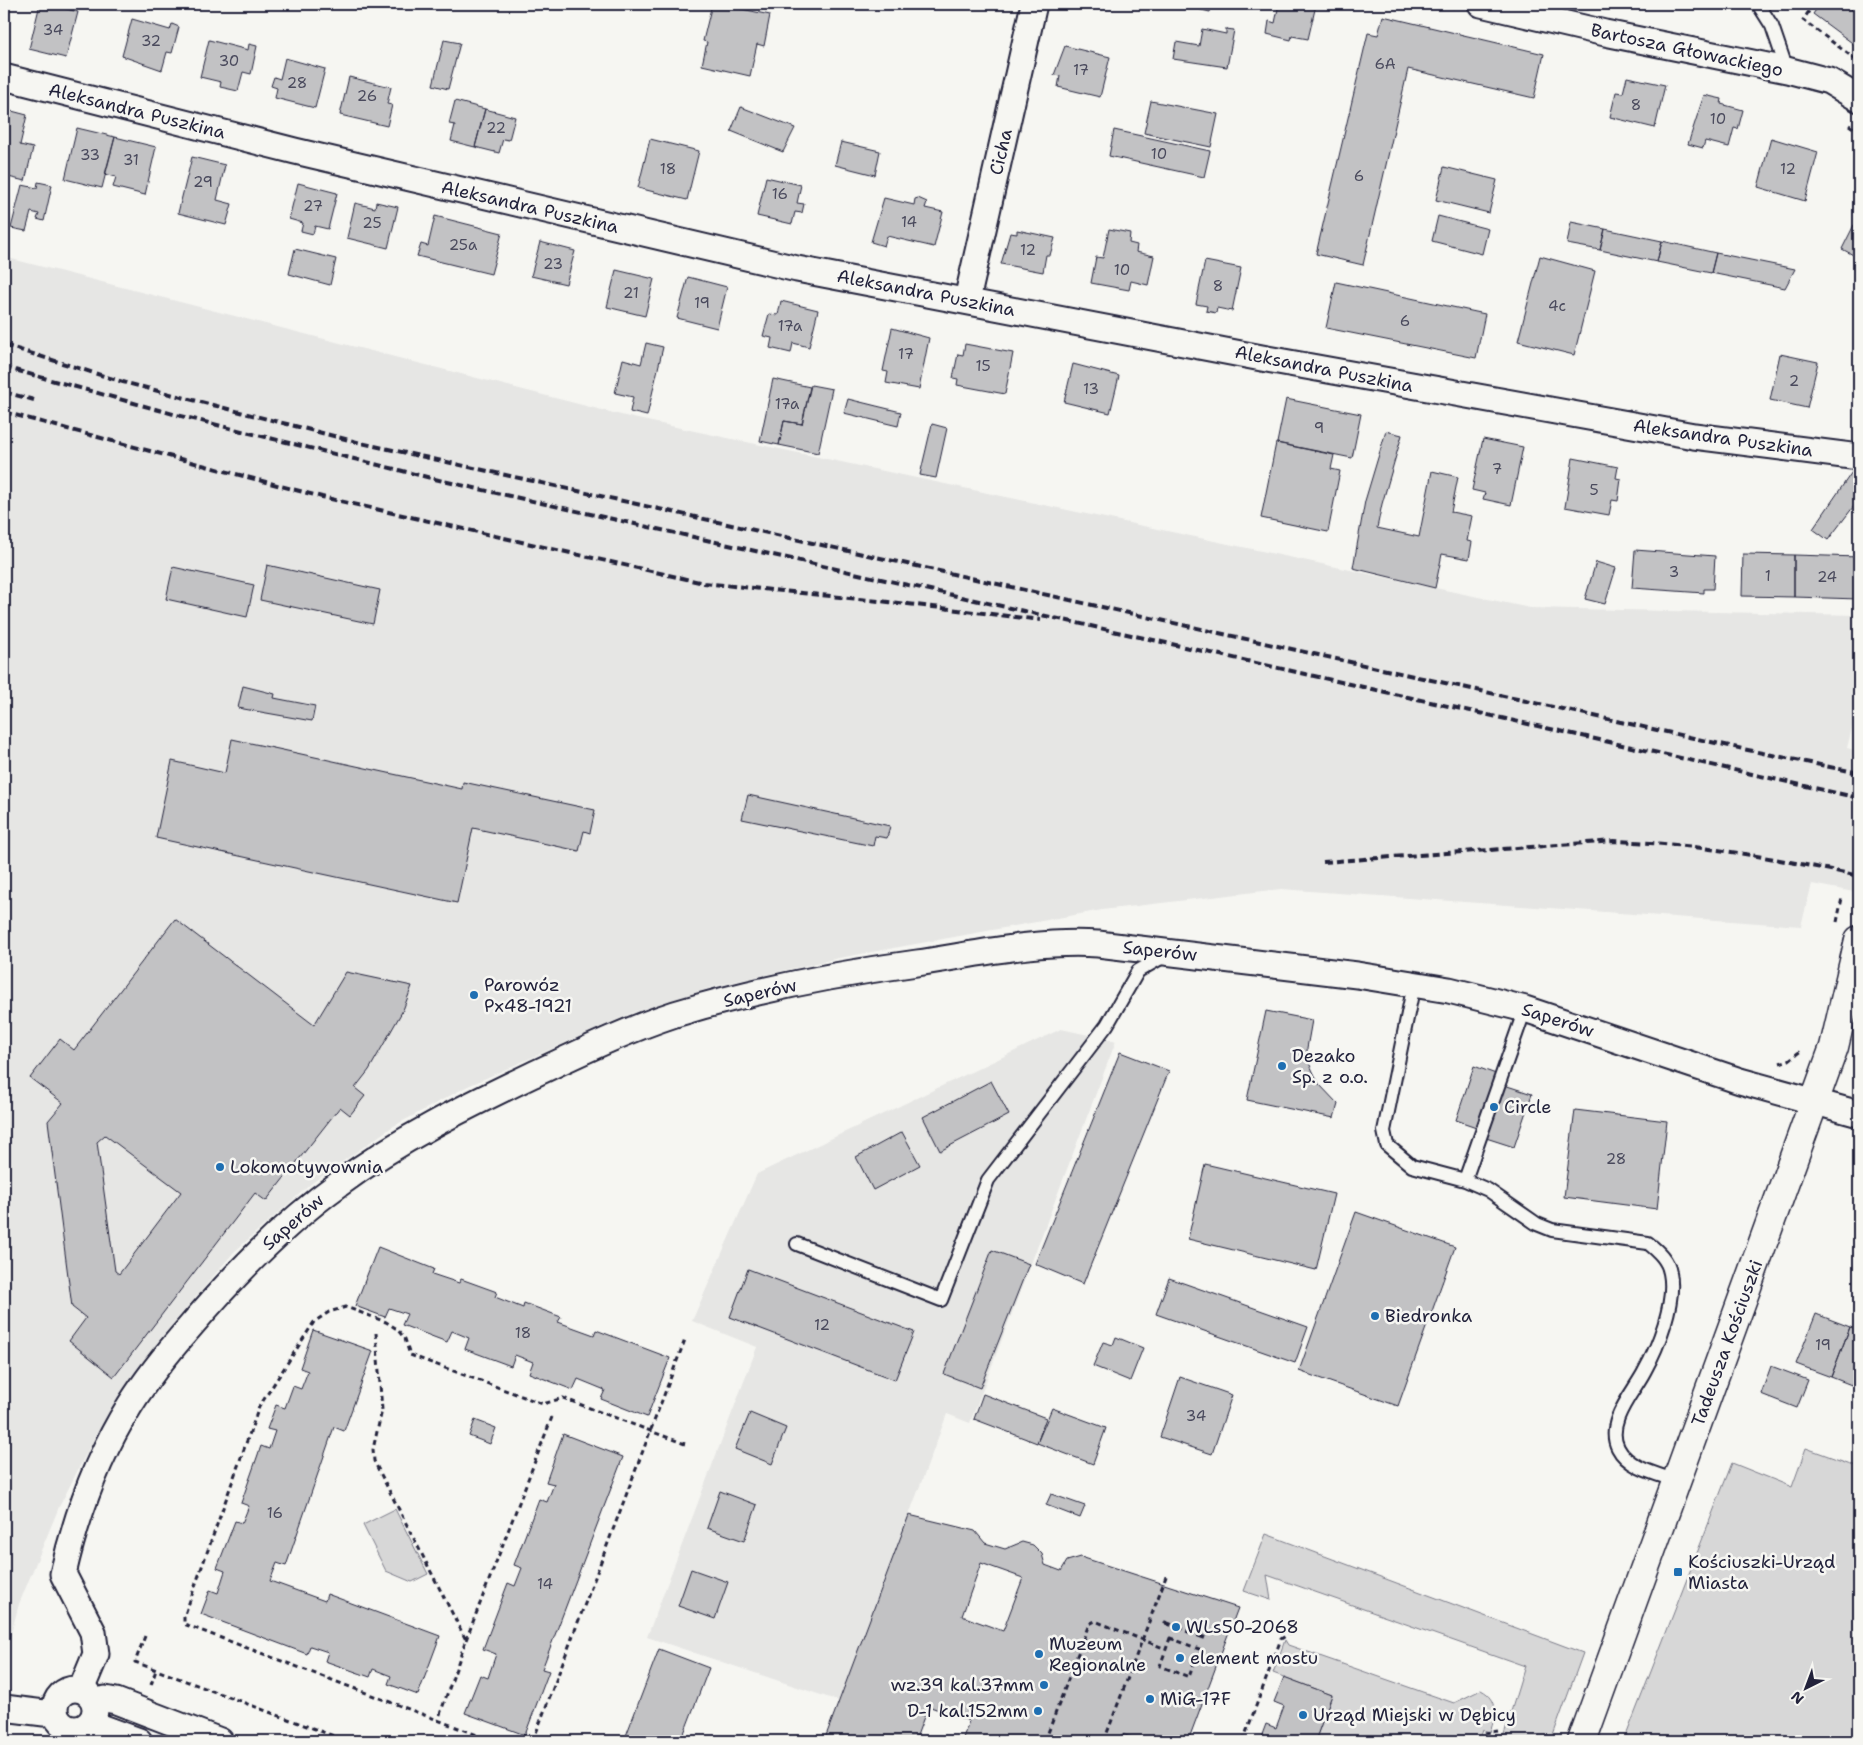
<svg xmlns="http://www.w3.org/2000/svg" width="1863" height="1745" font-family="'Shantell Sans',sans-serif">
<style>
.built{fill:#e6e6e4}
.green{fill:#d7d7d7;stroke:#7c7c89}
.building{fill:#c2c2c4;stroke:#22223b;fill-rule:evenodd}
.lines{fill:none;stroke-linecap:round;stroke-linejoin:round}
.service-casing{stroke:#22223b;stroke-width:16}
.minor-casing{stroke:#22223b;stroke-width:29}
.tertiary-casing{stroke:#22223b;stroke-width:31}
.path{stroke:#22223b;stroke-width:3;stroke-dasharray:5 4;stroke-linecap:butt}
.service{stroke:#f6f6f2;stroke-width:12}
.minor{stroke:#f6f6f2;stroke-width:25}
.tertiary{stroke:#f6f6f2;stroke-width:28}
.rail{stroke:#22223b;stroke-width:4;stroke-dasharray:8 4;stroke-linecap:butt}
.poi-dot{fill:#1f6fb2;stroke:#f6f6f2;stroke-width:2}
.labels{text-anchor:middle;stroke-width:5;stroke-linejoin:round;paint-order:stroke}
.number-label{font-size:15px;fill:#4a4a5d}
.street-label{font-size:18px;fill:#22223b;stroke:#f6f6f2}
.poi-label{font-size:18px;fill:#22223b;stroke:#f6f6f2;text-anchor:start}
</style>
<rect width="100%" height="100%" fill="#f6f6f2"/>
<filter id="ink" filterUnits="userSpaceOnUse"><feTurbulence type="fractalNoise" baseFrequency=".02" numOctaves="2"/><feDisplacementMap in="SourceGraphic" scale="10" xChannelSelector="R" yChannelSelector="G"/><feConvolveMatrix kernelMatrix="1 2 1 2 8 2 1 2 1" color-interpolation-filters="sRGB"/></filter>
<g filter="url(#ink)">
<path class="built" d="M4 257 633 418 1530 608 1859 615V700L1847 748 1859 751V893L1812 884 1801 926 1281 889 1102 910 839 958 716 986 632 1013 468 1086 392 1127 312 1183 234 1252 158 1341 99 1429 59 1507 19 1604 4 1659Z
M1061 1029 1116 1041 970 1423 947 1414 839 1701 647 1637 757 1347 692 1321 757 1174Z"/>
<path class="green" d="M1806 1448 1859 1467V1741H1624L1732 1463 1792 1487Z
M395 1509 428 1574 412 1582 386 1571 363 1525Z
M1266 1534 1583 1653 1551 1741H1502L1525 1666 1267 1575 1271 1600 1244 1591Z
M1285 1640 1288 1645 1454 1703 1481 1690C1500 1700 1496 1715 1490 1732L1483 1730 1479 1741H1315L1332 1695 1273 1673Z"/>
<path class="building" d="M40 4H60L59 7 78 12 66 58 29 49Z
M712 4H738L737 8 770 15 764 46 757 44 750 76 702 65 707 42 703 41Z
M1176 4H1212L1210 12Z
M1279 4 1316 5 1308 39 1292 36 1291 40 1267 34 1269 21 1275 23Z
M1820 4H1844L1859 15V48L1813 14Z
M1383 16 1544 54 1534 98 1408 69 1363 265 1316 254 1368 33 1378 35Z
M132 19 170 30 172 24 179 27 172 53 167 52 162 70 122 56Z
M1202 29 1226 34V29L1234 30 1227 67 1173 59 1176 42 1199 46Z
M209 40 248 50 249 44 257 46 251 74 243 72 238 91 220 87 221 82 200 77Z
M444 40 460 43 448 89 433 85Z
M1065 46 1110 57 1100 97 1058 87 1060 76 1054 75Z
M285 58 325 69 315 108 275 98 277 88 271 86 274 77 280 79Z
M349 77 391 87 387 104 392 105 387 126 340 115Z
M1627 77 1665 85 1655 128 1610 117 1616 92 1623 93Z
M1704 95 1722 99 1721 104 1743 110 1738 129 1734 128 1729 147 1705 141 1703 148 1688 144Z
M455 101 485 109 475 147 451 141 455 125 449 124Z
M1151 101 1218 114 1211 147 1144 133Z
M741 107 795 128 783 152 731 131Z
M4 109 27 115 20 145 33 148 25 181 4 176Z
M485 109 515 117 509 140 503 139 499 153 475 147Z
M77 128 115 137 102 188 65 179Z
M1114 130 1210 151 1204 177 1109 156Z
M115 137 156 147 145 195 113 187 116 177 105 174Z
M1771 138 1818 152 1805 201 1758 187Z
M650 139 699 151 687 200 638 188Z
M841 142 880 151 875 175 835 165Z
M192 157 225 165 217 200 232 204 226 225 178 213Z
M1444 167 1497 180 1489 213 1436 200Z
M766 177 801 185 797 203 804 204 802 213 795 212 792 224 757 216Z
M38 182 52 185 44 221 37 219 39 214 31 212 26 231 11 228 22 185 37 188Z
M298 183 337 193 328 229 315 226 313 234 301 231 303 223 289 219Z
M884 198 914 205 915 199 918 198 927 202 925 208 943 212 934 247 887 236 884 246 871 242Z
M376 202 398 207 388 248 347 238 355 203 375 208Z
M435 216 502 233 491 274 417 256 421 244 428 246Z
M1438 216 1488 229 1482 254 1432 241Z
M1571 222 1605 229 1600 250 1567 244Z
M1854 225 1859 227V258L1842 249Z
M1109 229 1130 233 1129 243 1137 245 1136 252 1154 256 1148 285 1131 281 1129 290 1091 283 1096 257 1103 258Z
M1605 229 1662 241 1657 262 1600 250Z
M1017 230 1055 238 1050 255H1046L1043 272 1001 264 1010 233 1017 234Z
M1662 241 1716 253 1711 273 1657 262Z
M540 242 575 251 566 284 531 276Z
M295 249 336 259 330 285 289 274Z
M1716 253 1795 269 1785 288 1711 273Z
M1540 256 1595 271 1574 355 1518 341Z
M1205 261 1241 268 1232 311 1217 308 1216 313 1206 311 1207 306 1196 304Z
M616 270 654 279 645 316 607 307Z
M688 277 727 287 717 328 677 318Z
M1336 282 1485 314 1476 358 1326 328Z
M781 301 818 310 809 347 793 343 791 353 770 348 772 338 763 336 769 314 778 315Z
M892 328 929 338 919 389 886 383 888 372 883 371Z
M646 343 663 347 647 416 630 412 633 397 615 393 623 359 641 364Z
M965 344 1013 353 1005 394 957 385 958 379 953 378 958 354 963 355Z
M1780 354 1818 362 1807 408 1770 400Z
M1073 364 1119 376 1110 413 1064 402Z
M773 379 810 387 802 424 784 421 779 445 760 441Z
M811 385 832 389 818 453 779 445 784 421 802 424Z
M848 399 901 412 898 426 844 413Z
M1286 399 1361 414 1352 458 1277 443Z
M932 424 947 428 936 478 920 475Z
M1386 431 1402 435 1382 504 1377 528 1419 537 1432 471 1458 477 1451 512 1472 516 1467 541 1472 542 1469 559 1442 554 1435 588 1353 568 1365 501Z
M1483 439 1523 447 1511 505 1483 499 1485 493 1472 490Z
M1276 443 1334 455 1331 469 1340 471 1328 532 1261 518Z
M1573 458 1618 467 1616 478 1621 479 1618 501 1612 500 1609 515 1565 507Z
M1854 469 1859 470V495L1855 501 1857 502 1828 540 1813 529Z
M1635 550 1715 556 1713 589H1704V593L1632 588Z
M1743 554 1794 555V597L1742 596Z
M1794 555 1859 557V599L1794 597Z
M1596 562 1616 568 1605 604 1585 599Z
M267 565 380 590 373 624 260 600Z
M173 567 254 585 247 617 166 599Z
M243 686 275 694 274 698 315 706 312 721 238 708Z
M232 739 462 789 463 782 595 810 590 833 584 831 579 851 473 828 457 903 156 838 172 761 225 773Z
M748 795 890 826 887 838 875 836 873 846 742 819Z
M175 919 314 1025 346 972 412 986 403 1010 369 1070 355 1088 365 1096 350 1115 340 1107 266 1201 255 1193 114 1377 69 1341 86 1318 72 1307 48 1121 63 1103 30 1078 60 1039 74 1050ZM105 1135 181 1192 119 1274 115 1271 97 1142Z
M1266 1011 1312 1020 1307 1048 1308 1061 1319 1084 1338 1104 1334 1118 1247 1100Z
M1120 1052 1169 1071 1083 1284 1035 1264Z
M1474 1066 1504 1077 1501 1084 1532 1094 1514 1147 1483 1137 1485 1130 1456 1120Z
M991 1081 1009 1115 940 1151 923 1117Z
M1575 1110 1667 1121 1657 1209 1564 1197Z
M902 1132 920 1165 873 1190 856 1157Z
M1205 1164 1334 1194 1316 1270 1188 1239Z
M1356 1212 1455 1247 1398 1406 1299 1371Z
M378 1247 434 1269 432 1274 459 1283 461 1279 497 1292 495 1297 523 1308 524 1303 561 1317 558 1322 594 1335 596 1330 670 1358 647 1417 601 1399 605 1390 578 1379 573 1390 529 1373 533 1362 515 1355 511 1366 465 1349 469 1338 452 1331 447 1342 402 1325 407 1314 389 1308 385 1317 355 1306Z
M992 1250 1029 1264 980 1388 944 1374Z
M748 1269 914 1332 895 1380 730 1317Z
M1169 1278 1308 1327 1295 1363 1156 1314Z
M1816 1314 1850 1327 1831 1377 1796 1364Z
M1850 1327 1859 1330V1388L1831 1377Z
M313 1330 373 1351 344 1431 334 1427 286 1566 277 1563 270 1581 325 1601 327 1594 440 1636 418 1695 388 1684 391 1676 373 1669 370 1677 325 1661 328 1652 310 1646 307 1654 201 1614 210 1590 218 1593 225 1571 217 1568 235 1521 242 1523 249 1506 241 1503 261 1446 269 1449 275 1431 267 1429 276 1405 285 1408 293 1386 301 1389 308 1371 300 1368Z
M1116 1337 1143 1348 1130 1381 1093 1366 1103 1342 1113 1345Z
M1771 1366 1808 1380 1797 1408 1761 1394Z
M1180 1377 1232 1395 1212 1454 1160 1437Z
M983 1394 1046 1418 1037 1443 974 1419Z
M1052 1408 1106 1428 1093 1464 1037 1443Z
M750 1413 786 1428 772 1464 735 1449Z
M475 1420 496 1428 490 1444 469 1436Z
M563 1434 623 1457 542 1669 549 1671 525 1735 465 1713 480 1675 488 1678 496 1654 483 1649 508 1583 515 1586 522 1568 514 1565 539 1499 547 1502 554 1484 546 1482Z
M720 1491 757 1505 744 1541 707 1528Z
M1051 1494 1085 1506 1080 1518 1046 1505Z
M909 1515 975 1531 985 1543 1005 1549 1022 1542 1033 1545 1042 1554 1045 1565 1061 1571 1067 1561 1081 1557 1238 1608 1188 1741H824Z
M981 1563 1023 1578 1003 1631 962 1616Z
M691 1569 728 1582 715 1619 678 1606Z
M659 1649 709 1668 681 1741H624Z
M1284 1677 1332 1695 1315 1741 1260 1740 1266 1724 1276 1728 1284 1706 1274 1702Z
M928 1706 969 1721 962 1741H915Z
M1122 1734 1142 1741H1120Z"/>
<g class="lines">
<defs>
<path id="service" d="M1758 4 1772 26 1787 70
M1414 984 1384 1131 1387 1145 1412 1166 1465 1180 1488 1190 1537 1224 1552 1230 1648 1243C1658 1251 1668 1260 1670 1273 1676 1302 1658 1347 1644 1372 1633 1393 1605 1423 1618 1448 1628 1468 1657 1474 1677 1481
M1465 1180 1525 1009
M797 1244 941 1300 988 1180 1107 1025 1138 971 1166 955"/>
<path id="minor" d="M1481 4 1605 33 1787 70 1829 81 1859 99
M4 77 295 151 797 269 1267 359 1694 436 1859 457
M967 300 1034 4
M55 1709a20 20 0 1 1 40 0a20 20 0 1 1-40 0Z
M81 1690 96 1654 93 1632 63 1574C76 1517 98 1456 130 1405 147 1378 168 1352 189 1328 234 1275 282 1225 339 1184 398 1140 465 1107 532 1075 579 1053 626 1030 675 1014 754 990 836 974 917 963 977 954 1037 940 1098 944L1357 975 1449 990 1525 1009 1740 1081 1859 1114
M94 1702 105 1699 116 1701 220 1741
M4 1708 44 1713 54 1711
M90 1723 139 1741"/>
<path id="tertiary" d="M1582 1741 1834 1047 1859 940"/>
</defs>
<use href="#service" class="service-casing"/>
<use href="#minor" class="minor-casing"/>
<use href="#tertiary" class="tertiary-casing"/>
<path class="path" d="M1442 4 1454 7
M1733 4 1737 11
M1814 4 1803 20 1859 62
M1849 125 1859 132
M1837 922 1842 898
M1780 1063 1789 1060 1802 1050
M1854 1075 1859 1084
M376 1333 382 1410 373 1449 374 1461 466 1640 438 1720
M145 1636 135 1662 347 1741
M1170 1638 1199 1649 1189 1677 1160 1666Z
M466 1640 552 1417
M151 1685 156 1670
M246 1737 257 1741
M493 1741 184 1624V1617L259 1407 314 1322 329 1312 346 1307 386 1322 397 1329 405 1339 410 1355 543 1404 563 1398 685 1444
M533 1741 686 1337
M1045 1741 1089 1624 1095 1621 1166 1649
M1104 1741 1167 1574
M1243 1741 1281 1639 1290 1633H1296
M1482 1741 1484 1733 1498 1731"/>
<use href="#service" class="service"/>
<use href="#minor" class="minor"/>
<use href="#tertiary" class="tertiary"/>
<path class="rail" d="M4 345 123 382 361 443 1743 749 1859 773
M4 367 177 415 443 481 1859 798
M4 392 34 400
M4 412 322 497 704 583 908 604 1041 620
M1323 862 1614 841C1701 844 1775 858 1859 876
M1164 1622 1205 1638"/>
</g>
</g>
<g class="poi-dot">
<circle cx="474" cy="995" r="5"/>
<circle cx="1282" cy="1066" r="5"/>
<circle cx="1494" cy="1107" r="5"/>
<circle cx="220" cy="1167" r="5"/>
<circle cx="1375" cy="1316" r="5"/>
<rect x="1673" y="1567" width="10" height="10" rx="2.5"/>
<circle cx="1176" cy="1627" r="5"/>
<circle cx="1039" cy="1654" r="5"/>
<circle cx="1180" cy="1658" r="5"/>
<circle cx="1044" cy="1685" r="5"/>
<circle cx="1150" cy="1699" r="5"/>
<circle cx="1038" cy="1711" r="5"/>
<circle cx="1303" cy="1715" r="5"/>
</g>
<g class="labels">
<g class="number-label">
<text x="53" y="35">34</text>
<text x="151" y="46">32</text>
<text x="229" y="66">30</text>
<text x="1385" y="69">6A</text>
<text x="1081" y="75">17</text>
<text x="297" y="88">28</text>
<text x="367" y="101">26</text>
<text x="1636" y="110">8</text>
<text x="1718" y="124">10</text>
<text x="496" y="133">22</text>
<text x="1159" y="159">10</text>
<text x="90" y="160">33</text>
<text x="131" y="165">31</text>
<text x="668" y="174">18</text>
<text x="1788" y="174">12</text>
<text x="1359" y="181">6</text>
<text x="203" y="187">29</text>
<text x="780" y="199">16</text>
<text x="313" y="211">27</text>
<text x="909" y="227">14</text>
<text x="372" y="228">25</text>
<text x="463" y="250">25a</text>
<text x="1028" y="255">12</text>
<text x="553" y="269">23</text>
<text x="1122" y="275">10</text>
<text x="1218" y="291">8</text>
<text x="631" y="298">21</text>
<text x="702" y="308">19</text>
<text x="1557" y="311">4c</text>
<text x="1405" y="326">6</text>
<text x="790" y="331">17a</text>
<text x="906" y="359">17</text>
<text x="983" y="371">15</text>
<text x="1794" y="386">2</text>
<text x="1091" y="394">13</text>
<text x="787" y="409">17a</text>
<text x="1319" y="433">9</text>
<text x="1497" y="474">7</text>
<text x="1594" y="495">5</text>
<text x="1674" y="577">3</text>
<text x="1768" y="581">1</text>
<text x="1827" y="582">24</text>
<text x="1616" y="1164">28</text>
<text x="822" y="1330">12</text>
<text x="523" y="1338">18</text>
<text x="1823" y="1350">19</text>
<text x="1196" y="1421">34</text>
<text x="275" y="1518">16</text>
<text x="545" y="1589">14</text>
</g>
<g class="street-label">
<text transform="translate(1687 50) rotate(12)" y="6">Bartosza Głowackiego</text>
<text transform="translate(137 111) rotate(14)" y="6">Aleksandra Puszkina</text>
<text transform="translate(1001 152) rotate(-77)" y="6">Cicha</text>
<text transform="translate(530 207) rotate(13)" y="6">Aleksandra Puszkina</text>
<text transform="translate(926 293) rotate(11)" y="6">Aleksandra Puszkina</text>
<text transform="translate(1324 369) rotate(11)" y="6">Aleksandra Puszkina</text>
<text transform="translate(1723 438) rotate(8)" y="6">Aleksandra Puszkina</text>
<text transform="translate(1160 951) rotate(6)" y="6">Saperów</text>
<text transform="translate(760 993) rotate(-13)" y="6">Saperów</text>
<text transform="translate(1558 1020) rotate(18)" y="6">Saperów</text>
<text transform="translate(293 1222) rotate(-41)" y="6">Saperów</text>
<text transform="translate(1727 1343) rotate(-70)" y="6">Tadeusza Kościuszki</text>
</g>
<g class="poi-label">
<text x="484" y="991">Parowóz<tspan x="484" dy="21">Px48-1921</tspan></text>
<text x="1292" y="1062">Dezako<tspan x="1292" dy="21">Sp. z o.o.</tspan></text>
<text x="1504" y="1113">Circle</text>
<text x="230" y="1173">Lokomotywownia</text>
<text x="1385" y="1322">Biedronka</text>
<text x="1688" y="1568">Kościuszki-Urząd<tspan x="1688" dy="21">Miasta</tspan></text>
<text x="1186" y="1633">WLs50-2068</text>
<text x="1049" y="1650">Muzeum<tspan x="1049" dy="21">Regionalne</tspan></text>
<text x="1190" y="1664">element mostu</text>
<text x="1034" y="1691" text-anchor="end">wz.39 kal.37mm</text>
<text x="1160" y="1705">MiG-17F</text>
<text x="1028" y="1717" text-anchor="end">D-1 kal.152mm</text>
<text x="1313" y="1721">Urząd Miejski w Dębicy</text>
</g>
</g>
<rect width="1863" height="1745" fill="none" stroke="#f6f6f2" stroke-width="20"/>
<rect x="10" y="10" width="1843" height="1725" fill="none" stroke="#22223b" stroke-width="2" filter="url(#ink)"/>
<g transform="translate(1806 1688) rotate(222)" stroke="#f6f6f2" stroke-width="4" paint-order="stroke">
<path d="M0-4L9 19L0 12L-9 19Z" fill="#22223b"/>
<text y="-8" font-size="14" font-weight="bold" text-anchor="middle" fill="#22223b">N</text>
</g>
</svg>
